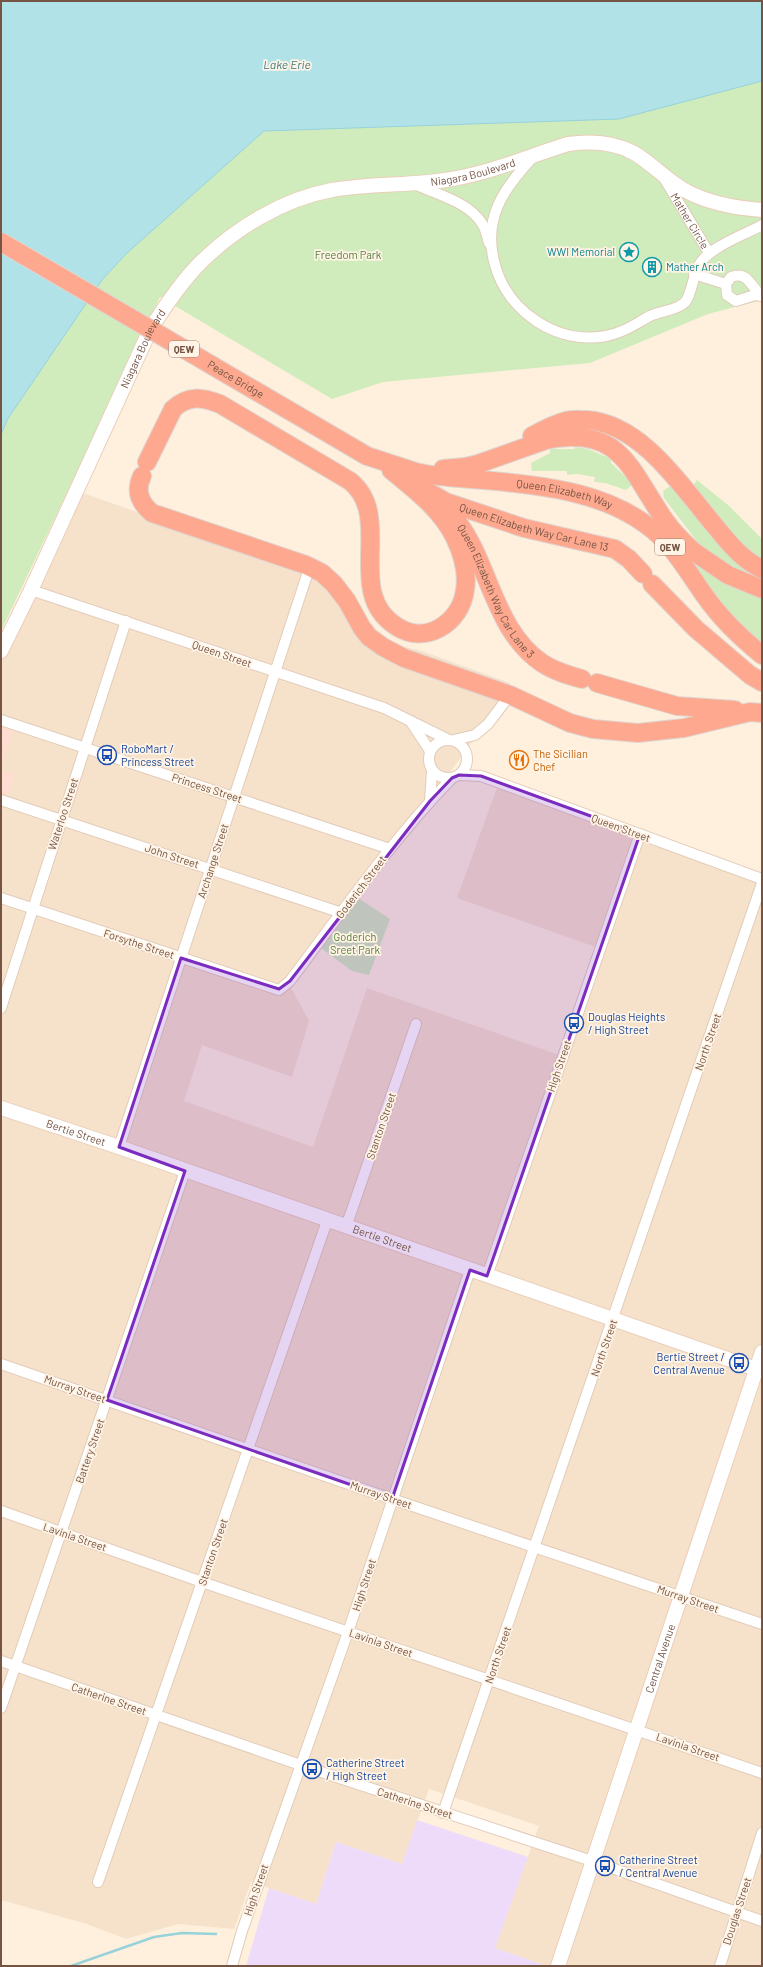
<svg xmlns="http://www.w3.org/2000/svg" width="763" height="1967" font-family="Barlow,sans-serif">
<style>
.residential{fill:#f6e2cb}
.commercial{fill:#ffddd0}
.education{fill:#eedbfa}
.green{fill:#d0ecbc}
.water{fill:#b1e2e8;stroke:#97d2db}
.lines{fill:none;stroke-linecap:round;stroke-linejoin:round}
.stream{stroke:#97d2db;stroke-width:2.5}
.street-casing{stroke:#e2ccb9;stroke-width:12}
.secondary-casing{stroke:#eaceb9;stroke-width:16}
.highway-casing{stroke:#ded6d2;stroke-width:20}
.street{stroke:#fff;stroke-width:10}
.secondary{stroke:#fff;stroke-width:14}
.highway{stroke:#fea98f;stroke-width:18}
.highway-bridge-casing{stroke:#ded6d2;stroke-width:20;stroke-linecap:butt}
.highway-bridge{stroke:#fea98f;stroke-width:18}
.marked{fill:#7b2cbf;fill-opacity:0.2;stroke:#7b2cbf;stroke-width:3;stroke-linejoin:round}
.labels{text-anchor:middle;stroke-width:3.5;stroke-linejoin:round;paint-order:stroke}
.shield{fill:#fff4e5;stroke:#9e8474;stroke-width:1}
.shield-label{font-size:10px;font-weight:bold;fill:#755444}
.street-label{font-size:11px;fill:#755444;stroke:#fff4e5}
.culture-label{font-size:11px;fill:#0d838f;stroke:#fff4e5;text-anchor:end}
.park-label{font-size:11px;fill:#507c3b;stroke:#fff4e5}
.transit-label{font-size:11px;fill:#164399;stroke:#fff4e5;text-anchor:start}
.food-label{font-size:11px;fill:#c56008;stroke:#fff4e5;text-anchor:start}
.water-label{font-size:12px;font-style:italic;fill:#3a7a83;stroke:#fff4e5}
</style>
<rect width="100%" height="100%" fill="#fef0dd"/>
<path class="residential" d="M74 490 307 571 336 596 347 621 358 636 422 651 510 683 475 738 454 767 288 982 309 1021 292 1077 202 1045 184 1101 313 1147 367 988 562 1056 601 949 457 898 498 785 762 880V1966H547L495 1948 539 1826 429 1789 402 1864 336 1842 316 1904 251 1882 234 1929 178 1924 126 1939 87 1924 1 1900V654Z"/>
<path class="commercial" d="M1 720 15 725 1 767Z
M1 770 14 775 5 801 1 800Z"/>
<path class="education" d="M417 1820 528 1857 495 1948 547 1966H246L269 1888 316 1904 336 1842 402 1864Z"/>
<path class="green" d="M762 71V300L708 314 590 363 383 382 332 399 160 297 1 631V435L7 420 102 280 125 254 264 131Z
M575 447 588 449 611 459V463L633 484 626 490 605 483 594 482 595 477 577 474 567 475V471H532L531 463 550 453V449H574Z
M697 480 728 505 762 539V563L751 556 691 489Z
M670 486H672L762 574V582L755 581 706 553 664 498 663 491Z
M696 563 762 593V644L733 617 693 565Z
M358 898 390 919 369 975 352 971 321 948Z"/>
<path class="water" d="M1 1H762V81L619 119 264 131 126 254 102 280 7 420 1 435Z"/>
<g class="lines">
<path class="stream" d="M71 1966 154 1937 182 1933 216 1934"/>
<defs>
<g id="street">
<path d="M533 157C503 189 482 219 495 265 508 312 557 345 606 336 623 333 635 324 650 316 660 311 675 311 684 303 691 298 693 275 699 265 709 247 744 235 762 225"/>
<path id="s1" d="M664 178 709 253"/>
<path d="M414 184C436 194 470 202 483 225 486 230 487 237 489 243"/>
<path d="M694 274 726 284"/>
<path d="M762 296C751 288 748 270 731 277L726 284 727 295 736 301 755 295 762 296"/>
<path d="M31 590 384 708 447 739"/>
<path d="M1 720 390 849"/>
<path d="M411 722 430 751"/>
<circle cx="448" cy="759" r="19"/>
<path d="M454 740 475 735 488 724 510 695"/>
<path d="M459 775 481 776 762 879"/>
<path d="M1 800 342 913"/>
<path d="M430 801 432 771"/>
<path d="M1 898 279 990 290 981C342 912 392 840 452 778"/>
<path d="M1 1008 126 621"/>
<path d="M119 1147 307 575"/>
<path d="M346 1227 416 1024"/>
<path d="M487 1276 640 834"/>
<path d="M1 1364 392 1499 762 1624"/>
<path d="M1 1511 202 1582 762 1773"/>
<path d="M1 1661 312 1769 592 1861 762 1921"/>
<path d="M1 1708 185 1171"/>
<path d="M443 1813 762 883"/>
<path d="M98 1882 327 1221"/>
<path d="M232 1966 242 1931 348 1632 470 1270"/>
<path d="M720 1966 762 1833"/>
</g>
<g id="secondary">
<path id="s2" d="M1 651 31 590 150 330C165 306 181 282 201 262 236 228 283 199 332 190 371 183 413 186 452 179 493 172 529 156 568 144 590 141 614 142 634 153 653 164 668 182 688 192 711 204 736 208 762 210"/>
<path id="s3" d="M1 1108 119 1147 762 1371"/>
<path id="s4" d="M558 1966 762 1352"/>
</g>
<g id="highway">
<path d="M532 436C543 430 554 424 566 421 572 419 580 420 587 420 642 424 682 487 715 526 729 543 742 560 762 569"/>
<path id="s5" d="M367 456 416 472 431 475C510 485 607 480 666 542 681 559 692 578 705 596 721 619 741 638 762 655"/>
<path d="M147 462 173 409C188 395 202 397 220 404L350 481C395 517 343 592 396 626 425 646 461 623 465 590 468 573 462 553 455 538 441 509 415 490 391 470"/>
<path d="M443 469 465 467 478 464 546 440C622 424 630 471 666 522 674 533 683 542 693 551"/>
<path d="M142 476C135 491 140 503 152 513L306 565 322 573 334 584 347 601 362 628 369 637 383 647 404 658 510 695 570 723 593 729 638 733 684 728 750 712 762 713"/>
<path id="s6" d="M425 490 446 502 524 528 615 549 629 559 643 574"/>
<path id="s7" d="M453 516C490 560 492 629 542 663 554 671 568 675 582 679"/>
<path d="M684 545 728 575 762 589"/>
<path d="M652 584 696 629 750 675 762 682"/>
<path d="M597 683 677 706 735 710"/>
</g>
</defs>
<use href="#street" class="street-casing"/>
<use href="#secondary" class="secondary-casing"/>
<use href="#highway" class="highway-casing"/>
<use href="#street" class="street"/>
<use href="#secondary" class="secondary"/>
<use href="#highway" class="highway"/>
<defs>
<g id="highway-bridge">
<path id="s8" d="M1 242 367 456"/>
</g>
</defs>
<use href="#highway-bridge" class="highway-bridge-casing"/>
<use href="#highway-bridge" class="highway-bridge"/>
</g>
<path class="marked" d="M459 775 481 776 640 834 487 1276 470 1270 392 1499 107 1400 185 1171 119 1147 181 958 279 989 290 981 430 801 452 778Z"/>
<defs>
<symbol id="sight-ring" viewBox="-11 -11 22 22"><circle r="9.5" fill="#fff4e5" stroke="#0f9aa8" stroke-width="1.5"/><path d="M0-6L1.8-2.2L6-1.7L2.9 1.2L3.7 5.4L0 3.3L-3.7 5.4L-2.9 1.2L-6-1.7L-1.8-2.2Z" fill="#0f9aa8"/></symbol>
<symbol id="building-ring" viewBox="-11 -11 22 22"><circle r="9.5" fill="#fff4e5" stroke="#0f9aa8" stroke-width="1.5"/><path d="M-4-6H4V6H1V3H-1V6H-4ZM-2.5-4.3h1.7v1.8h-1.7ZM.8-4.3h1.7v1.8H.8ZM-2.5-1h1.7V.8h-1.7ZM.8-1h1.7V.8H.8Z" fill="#0f9aa8"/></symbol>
<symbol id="bus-ring" viewBox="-11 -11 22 22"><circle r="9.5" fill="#fff4e5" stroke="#1a4fb4" stroke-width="1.5"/><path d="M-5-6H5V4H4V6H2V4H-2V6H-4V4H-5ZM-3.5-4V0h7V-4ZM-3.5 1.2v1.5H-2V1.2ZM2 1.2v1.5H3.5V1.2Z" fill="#1a4fb4"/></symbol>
<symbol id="restaurant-ring" viewBox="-11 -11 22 22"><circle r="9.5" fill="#fff4e5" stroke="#e8710a" stroke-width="1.5"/><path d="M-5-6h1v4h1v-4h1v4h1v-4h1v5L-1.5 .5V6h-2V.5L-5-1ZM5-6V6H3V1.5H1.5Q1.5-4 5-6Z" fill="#e8710a"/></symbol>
</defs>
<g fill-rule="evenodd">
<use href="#sight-ring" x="618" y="241" width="22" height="22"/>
<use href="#building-ring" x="641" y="256" width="22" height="22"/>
<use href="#bus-ring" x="96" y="744" width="22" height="22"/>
<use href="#restaurant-ring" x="508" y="749" width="22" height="22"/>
<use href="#bus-ring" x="563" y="1012" width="22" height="22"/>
<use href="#bus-ring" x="728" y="1352" width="22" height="22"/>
<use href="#bus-ring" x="301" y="1758" width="22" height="22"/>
<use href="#bus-ring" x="594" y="1855" width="22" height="22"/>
</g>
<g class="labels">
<g class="shield">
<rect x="169" y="341" width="30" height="16" rx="3"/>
<rect x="655" y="539" width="30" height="16" rx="3"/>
</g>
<g class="shield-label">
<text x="184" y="353">QEW</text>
<text x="670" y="551">QEW</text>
</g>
<g class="street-label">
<text dy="4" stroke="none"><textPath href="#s2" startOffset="733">Niagara Boulevard</textPath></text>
<text dy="4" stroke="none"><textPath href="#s1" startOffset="50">Mather Circle</textPath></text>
<text dy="4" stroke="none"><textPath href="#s2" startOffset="334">Niagara Boulevard</textPath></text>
<text dy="4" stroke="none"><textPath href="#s8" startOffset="272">Peace Bridge</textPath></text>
<text dy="4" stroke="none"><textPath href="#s5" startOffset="202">Queen Elizabeth Way</textPath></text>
<text dy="4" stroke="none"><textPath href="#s6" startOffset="116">Queen Elizabeth Way Car Lane 13</textPath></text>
<text dy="4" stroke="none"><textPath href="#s7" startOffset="87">Queen Elizabeth Way Car Lane 3</textPath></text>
<text transform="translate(222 654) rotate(19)" y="4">Queen Street</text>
<text transform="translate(207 788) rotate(18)" y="4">Princess Street</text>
<text transform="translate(63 814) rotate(-72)" y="4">Waterloo Street</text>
<text transform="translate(621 828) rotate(20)" y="4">Queen Street</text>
<text transform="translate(172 856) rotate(18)" y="4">John Street</text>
<text transform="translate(213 861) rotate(-72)" y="4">Archange Street</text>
<text transform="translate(361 887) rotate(-53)" y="4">Goderich Street</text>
<text transform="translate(139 944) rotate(18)" y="4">Forsythe Street</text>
<text transform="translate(708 1042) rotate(-71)" y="4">North Street</text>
<text transform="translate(559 1066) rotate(-71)" y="4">High Street</text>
<text transform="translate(381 1126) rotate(-71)" y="4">Stanton Street</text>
<text dy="4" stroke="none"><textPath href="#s3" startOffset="79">Bertie Street</textPath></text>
<text dy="4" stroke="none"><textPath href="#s3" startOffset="403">Bertie Street</textPath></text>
<text transform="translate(604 1348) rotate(-71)" y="4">North Street</text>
<text transform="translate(75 1389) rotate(19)" y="4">Murray Street</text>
<text transform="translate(90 1451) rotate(-71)" y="4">Battery Street</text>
<text transform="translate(381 1495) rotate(19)" y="4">Murray Street</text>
<text transform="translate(75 1537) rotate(19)" y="4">Lavinia Street</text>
<text transform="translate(213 1552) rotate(-71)" y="4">Stanton Street</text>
<text transform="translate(364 1585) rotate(-72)" y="4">High Street</text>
<text transform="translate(688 1599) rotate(19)" y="4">Murray Street</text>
<text transform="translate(381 1643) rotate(19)" y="4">Lavinia Street</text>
<text transform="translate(498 1655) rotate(-71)" y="4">North Street</text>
<text dy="4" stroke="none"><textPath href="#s4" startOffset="324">Central Avenue</textPath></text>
<text transform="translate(109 1699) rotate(19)" y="4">Catherine Street</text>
<text transform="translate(688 1747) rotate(19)" y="4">Lavinia Street</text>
<text transform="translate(415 1803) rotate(18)" y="4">Catherine Street</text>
<text transform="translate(256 1890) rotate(-71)" y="4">High Street</text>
<text transform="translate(737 1911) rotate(-72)" y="4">Douglas Street</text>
</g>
<g class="culture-label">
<text x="615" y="256">WWI Memorial</text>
<text x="666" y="271" text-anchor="start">Mather Arch</text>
</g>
<g class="park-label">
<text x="348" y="259">Freedom Park</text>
<text x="355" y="941">Goderich<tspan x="355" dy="13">Sreet Park</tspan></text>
</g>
<g class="transit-label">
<text x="121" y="753">RoboMart /<tspan x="121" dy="13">Princess Street</tspan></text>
<text x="588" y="1021">Douglas Heights<tspan x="588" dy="13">/ High Street</tspan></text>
<text x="725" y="1361" text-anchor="end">Bertie Street /<tspan x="725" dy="13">Central Avenue</tspan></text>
<text x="326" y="1767">Catherine Street<tspan x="326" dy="13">/ High Street</tspan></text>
<text x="619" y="1864">Catherine Street<tspan x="619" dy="13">/ Central Avenue</tspan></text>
</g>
<g class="food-label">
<text x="533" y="758">The Sicilian<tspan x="533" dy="13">Chef</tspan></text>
</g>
<g class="water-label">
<text x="287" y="69">Lake Erie</text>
</g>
</g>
<rect width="763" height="1967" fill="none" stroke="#755444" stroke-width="4"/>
</svg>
